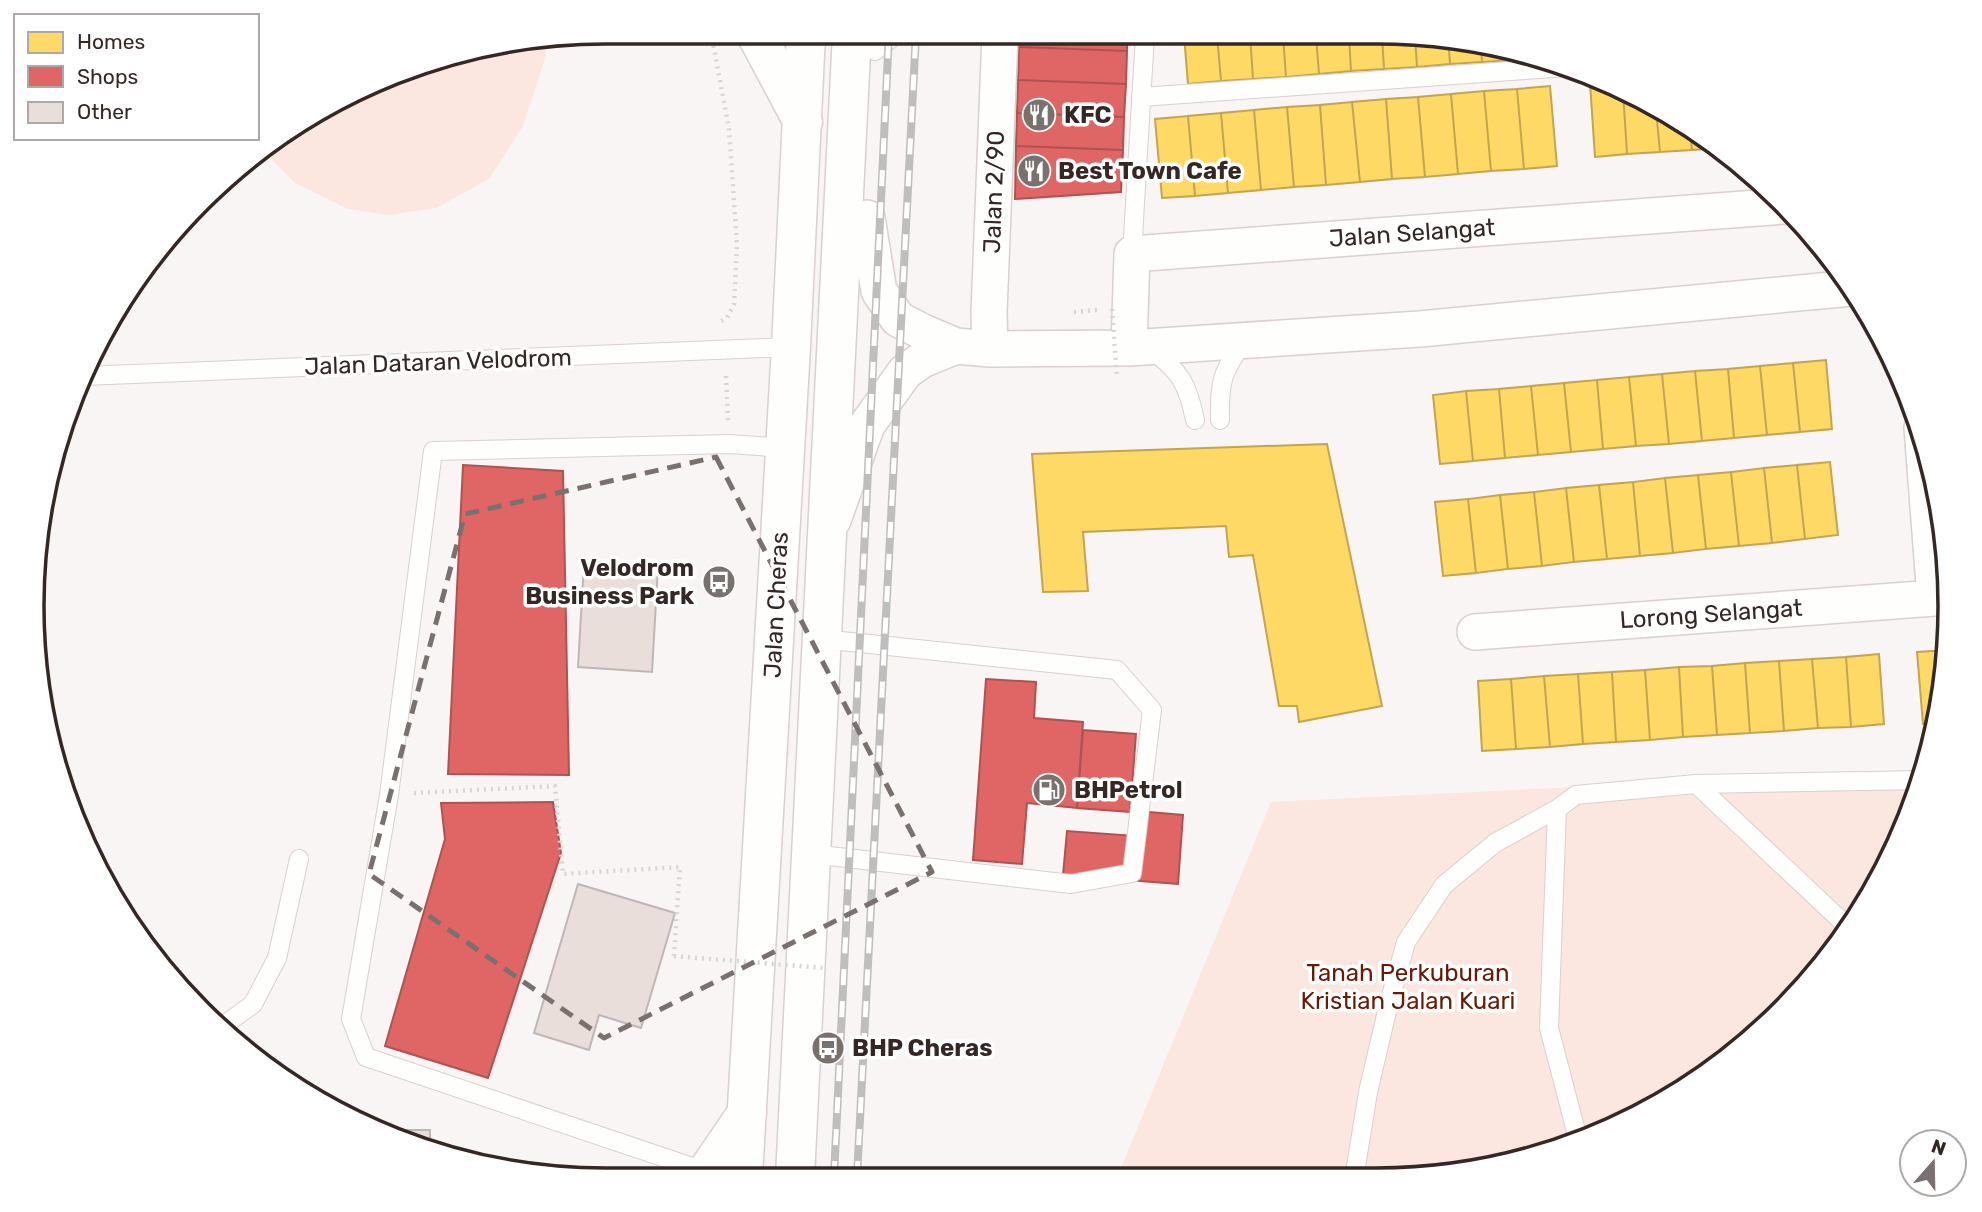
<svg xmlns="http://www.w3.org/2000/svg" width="1982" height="1212" font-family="Rubik,sans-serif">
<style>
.green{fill:#fce6e0}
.homes{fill:#ffd966;stroke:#c2a452;stroke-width:2}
.shops{fill:#e06666;stroke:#ad5352;stroke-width:2}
.building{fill:#eadedb;stroke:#bfb7b5;stroke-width:2}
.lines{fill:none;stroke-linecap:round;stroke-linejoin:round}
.lane-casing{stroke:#d9d0cf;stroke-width:20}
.street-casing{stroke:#d9d0cf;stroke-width:38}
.secondary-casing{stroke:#d9d0cf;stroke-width:41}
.highway-casing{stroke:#d9d0cf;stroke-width:41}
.path{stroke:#d7d6d5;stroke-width:4.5;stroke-dasharray:2 5;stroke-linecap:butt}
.lane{stroke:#fefefd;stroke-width:18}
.street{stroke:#fefefd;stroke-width:35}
.secondary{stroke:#fefefd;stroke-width:38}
.highway{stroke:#fefefd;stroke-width:38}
.rail-casing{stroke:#bfbdbd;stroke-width:8}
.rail{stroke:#fff;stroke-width:5;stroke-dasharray:16;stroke-linecap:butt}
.path-bridge{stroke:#d7d6d5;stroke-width:4.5;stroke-dasharray:2 5;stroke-linecap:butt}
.marked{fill:none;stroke:#7a706d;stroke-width:5;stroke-dasharray:14 9;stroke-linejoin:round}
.labels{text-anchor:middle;stroke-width:7;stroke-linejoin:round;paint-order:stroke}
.poi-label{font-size:24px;font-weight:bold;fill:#352824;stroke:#fff;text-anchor:start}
.street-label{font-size:24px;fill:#352824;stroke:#fff}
.park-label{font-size:24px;fill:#661a07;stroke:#fff}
.rim{fill:none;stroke:#352824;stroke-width:3.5}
</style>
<rect width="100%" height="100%" fill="#f9f5f4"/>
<path class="green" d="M545 42 546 56 523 126 489 179 436 208 389 215 348 209 295 183 260 148 422 62Z
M1925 770 1891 860 1832 955 1754 1038 1663 1104 1525 1161 1414 1179 1117 1178 1271 802Z"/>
<path class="homes" d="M1184 35H1217L1221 81 1188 84Z
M1217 35H1250L1253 79 1221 81Z
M1250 35H1283L1286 77 1253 79Z
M1283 35 1316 36 1319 74 1286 77Z
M1316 36H1349L1351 71 1319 74Z
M1349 36H1382L1384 69 1351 71Z
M1382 36H1415L1417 67 1384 69Z
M1415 36H1448L1450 64 1417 67Z
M1448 36 1481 44 1482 62 1450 64Z
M1481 44 1515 53V60L1482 62Z
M1608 82 1623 91 1627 154 1595 157 1590 83Z
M1550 86 1557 166 1524 169 1517 89Z
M1517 89 1524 169 1491 171 1484 91Z
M1484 91 1491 171 1458 174 1451 94Z
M1623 91 1656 110 1660 152 1627 154Z
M1451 94 1458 174 1425 177 1418 97Z
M1418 97 1425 177 1392 179 1386 99Z
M1386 99 1392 179 1360 182 1352 102Z
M1352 102 1360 182 1326 185 1320 105Z
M1320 105 1326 185 1294 187 1287 107Z
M1287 107 1294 187 1261 190 1254 110Z
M1254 110 1261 190 1228 193 1221 113Z
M1656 110 1690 130 1692 150 1660 152Z
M1221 113 1228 193 1195 196 1188 116Z
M1188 116 1195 196 1162 198 1155 119Z
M1690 130 1722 148 1692 150Z
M1826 360 1832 429 1800 432 1793 363Z
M1793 363 1800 432 1767 435 1760 366Z
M1760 366 1767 435 1734 438 1728 369Z
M1728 369 1734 438 1702 441 1695 371Z
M1695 371 1702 441 1669 444 1662 374Z
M1662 374 1669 444 1636 446 1629 377Z
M1629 377 1636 446 1603 449 1597 380Z
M1597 380 1603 449 1571 452 1564 383Z
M1564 383 1571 452 1538 455 1531 386Z
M1531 386 1538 455 1505 458 1499 389Z
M1499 389 1505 458 1473 461 1466 391Z
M1466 391 1473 461 1440 464 1433 395Z
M1327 444 1382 706 1299 722 1297 706H1279L1253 555 1229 557 1226 526 1083 532 1088 591 1043 592 1032 454Z
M1830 462 1838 535 1805 539 1797 465Z
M1797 465 1805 539 1772 543 1764 468Z
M1764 468 1772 543 1739 546 1731 472Z
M1731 472 1739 546 1706 549 1698 475Z
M1698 475 1706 549 1673 553 1665 478Z
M1665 478 1673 553 1640 556 1633 482Z
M1633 482 1640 556 1607 559 1599 485Z
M1599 485 1607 559 1574 562 1566 488Z
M1566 488 1574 562 1542 566 1534 492Z
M1534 492 1542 566 1508 569 1500 495Z
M1500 495 1508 569 1476 573 1468 499Z
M1468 499 1476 573 1443 576 1435 502Z
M1948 650 1936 723 1923 724 1917 652Z
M1879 654 1884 724 1851 727 1846 657Z
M1846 657 1851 727 1818 728 1812 659Z
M1812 659 1818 728 1784 731 1779 661Z
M1779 661 1784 731 1750 733 1745 663Z
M1745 663 1750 733 1717 735 1712 666Z
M1712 666 1717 735 1683 737 1679 667Z
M1679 667 1683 737 1650 740 1645 670Z
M1645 670 1650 740 1616 742 1612 672Z
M1612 672 1616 742 1583 744 1578 674Z
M1578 674 1583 744 1550 747 1544 676Z
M1544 676 1550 747 1516 749 1511 679Z
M1511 679 1516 749 1482 751 1478 681Z"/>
<path class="shops" d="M1020 34 1127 35V51L1019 47Z
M1019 47 1127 51 1126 84 1018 80Z
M1018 80 1126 84 1124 117 1017 113Z
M1017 113 1124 117 1123 150 1016 146Z
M1016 146 1123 150 1121 192 1015 199Z
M463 465 563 471 569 775 448 774Z
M986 679 1036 682 1034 718 1083 722 1077 808 1027 803 1022 864 973 860Z
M1083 730 1136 734 1130 812 1077 808Z
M553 802 561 853 488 1078 385 1046 445 839 441 803Z
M1137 811 1183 815 1178 884 1063 875 1067 831 1135 836Z"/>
<path class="building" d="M584 563 658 567 652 672 578 667Z
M578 884 675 913 641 1028 599 1015 589 1050 534 1033Z
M375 1130H430V1149L387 1137Z"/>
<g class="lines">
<defs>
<path id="lane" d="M875 51 898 33
M1141 97 1567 67
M1132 254 1145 35
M1150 349C1180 370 1188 385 1195 420
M84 376 791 347
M1220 420C1219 380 1222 374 1244 340
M1696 784 1849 928
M1557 809 1549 1028 1578 1139
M812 854 1071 884 1132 873 1152 710 1117 670 822 639
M223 1026 253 1004 277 958 299 859
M707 1172 366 1057 351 1019 389 795 433 451 729 444 785 448
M1354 1179 1368 1092 1388 1007 1406 942 1444 885 1495 843 1557 809 1576 795 1696 784 1921 780"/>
<path id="street" d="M867 218 879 291 898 319 923 332 956 346 990 349 1129 348 1420 329 1852 288
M1129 348 1132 254 1785 206
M990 349 989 313 1000 34
M1922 428 1935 598
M833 520 867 425 905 372 922 360 956 346
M1475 632 1948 597"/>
<path id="secondary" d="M704 1176 747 1113"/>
<path id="highway" d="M755 32 803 122
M743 1176 791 347 806 33
M795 1177 852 33"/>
</defs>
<use href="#lane" class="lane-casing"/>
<use href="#street" class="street-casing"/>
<use href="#secondary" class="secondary-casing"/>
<use href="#highway" class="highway-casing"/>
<path class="path" d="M711 32 729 129 737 245 734 304 727 318 718 323
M1074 312 1097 310
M726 376 728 420
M414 793 555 786 563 874 680 867 674 956"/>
<use href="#lane" class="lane"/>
<use href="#street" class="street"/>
<use href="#secondary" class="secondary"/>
<use href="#highway" class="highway"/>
<defs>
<path id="rail" d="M834 1177 889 33
M857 1177 916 33"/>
</defs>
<use href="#rail" class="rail-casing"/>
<use href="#rail" class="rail"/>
<path class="path-bridge" d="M1112 309 1117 378
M674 956 824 968"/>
</g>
<path class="marked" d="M716 457 932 872 604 1038 369 874 465 514Z"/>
<defs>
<symbol id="restaurant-disc" viewBox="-11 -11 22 22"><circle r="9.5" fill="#7a706d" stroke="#fff"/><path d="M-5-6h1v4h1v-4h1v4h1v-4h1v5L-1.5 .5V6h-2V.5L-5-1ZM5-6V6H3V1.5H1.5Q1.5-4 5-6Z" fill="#fff"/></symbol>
<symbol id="bus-disc" viewBox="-11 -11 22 22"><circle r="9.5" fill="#7a706d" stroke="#fff"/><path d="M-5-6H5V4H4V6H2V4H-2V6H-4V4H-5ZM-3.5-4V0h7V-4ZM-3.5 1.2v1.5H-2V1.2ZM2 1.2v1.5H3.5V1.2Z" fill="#fff"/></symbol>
<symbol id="fuel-disc" viewBox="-11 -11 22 22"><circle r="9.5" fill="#7a706d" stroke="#fff"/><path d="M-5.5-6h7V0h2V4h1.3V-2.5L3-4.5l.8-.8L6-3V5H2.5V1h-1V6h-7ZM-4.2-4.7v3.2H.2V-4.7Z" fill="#fff"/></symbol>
</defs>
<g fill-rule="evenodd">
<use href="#restaurant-disc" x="1020" y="96" width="38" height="38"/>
<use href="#restaurant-disc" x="1015" y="152" width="38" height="38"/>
<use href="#bus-disc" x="700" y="563" width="38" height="38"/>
<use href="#fuel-disc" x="1030" y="771" width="38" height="38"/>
<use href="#bus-disc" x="809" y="1029" width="38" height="38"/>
</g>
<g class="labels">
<g class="poi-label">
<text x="1064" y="123">KFC</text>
<text x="1058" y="179">Best Town Cafe</text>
<text x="694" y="576" text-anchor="end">Velodrom<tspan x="694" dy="28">Business Park</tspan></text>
<text x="1074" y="798">BHPetrol</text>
<text x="852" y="1056">BHP Cheras</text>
</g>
<g class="street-label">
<text transform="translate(994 192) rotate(-88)" y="8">Jalan 2/90</text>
<text transform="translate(1412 233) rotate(-4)" y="8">Jalan Selangat</text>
<text transform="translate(438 362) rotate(-2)" y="8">Jalan Dataran Velodrom</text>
<text transform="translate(776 605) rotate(-87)" y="8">Jalan Cheras</text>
<text transform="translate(1711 614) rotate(-4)" y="8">Lorong Selangat</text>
</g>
<g class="park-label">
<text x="1408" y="981">Tanah Perkuburan<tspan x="1408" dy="28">Kristian Jalan Kuari</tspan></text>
</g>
</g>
<path d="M0 0H1982V1212H0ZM606 44H1376A562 562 0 0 1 1938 606V606A562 562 0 0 1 1376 1168H606A562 562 0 0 1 44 606V606A562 562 0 0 1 606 44Z" fill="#fff" fill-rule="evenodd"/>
<path class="rim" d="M606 44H1376A562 562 0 0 1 1938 606V606A562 562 0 0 1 1376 1168H606A562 562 0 0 1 44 606V606A562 562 0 0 1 606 44Z"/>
<rect x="14" y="14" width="245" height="126" fill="#ffffff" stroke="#aea9a7" stroke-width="2"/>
<rect x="28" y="32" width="35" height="21" fill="#ffd966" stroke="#aea9a7" stroke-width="2"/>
<text x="77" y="49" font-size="21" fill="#352824">Homes</text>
<rect x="28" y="66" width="35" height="21" fill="#e06666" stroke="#aea9a7" stroke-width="2"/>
<text x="77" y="84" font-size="21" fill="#352824">Shops</text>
<rect x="28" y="102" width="35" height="21" fill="#eadedb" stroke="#aea9a7" stroke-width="2"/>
<text x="77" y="119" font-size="21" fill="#352824">Other</text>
<g transform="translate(1933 1163) rotate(20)"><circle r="33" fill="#ffffff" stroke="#aea9a7" stroke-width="2"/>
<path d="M0-5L12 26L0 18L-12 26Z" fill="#7a706d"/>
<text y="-10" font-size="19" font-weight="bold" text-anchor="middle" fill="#352824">N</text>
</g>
</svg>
